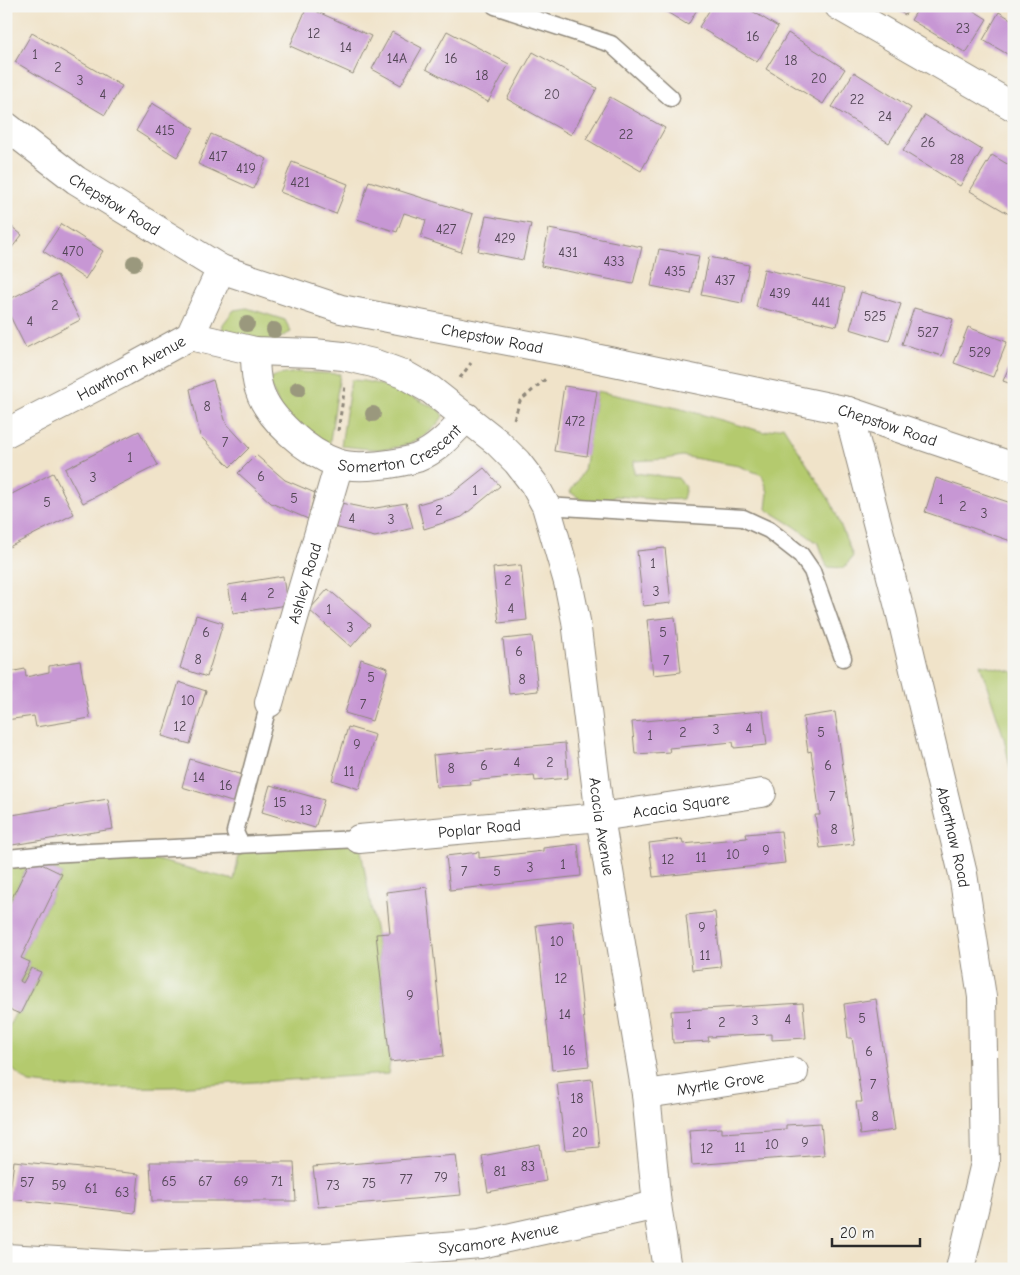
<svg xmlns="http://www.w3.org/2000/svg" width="1020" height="1275" font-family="'Comic Neue',sans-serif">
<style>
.green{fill:#b4ca6e;stroke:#707a4c}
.building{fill:#c797d4}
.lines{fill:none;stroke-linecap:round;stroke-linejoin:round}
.lane-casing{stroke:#8e877a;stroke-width:19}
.street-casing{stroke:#8e877a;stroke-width:30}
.secondary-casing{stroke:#8e877a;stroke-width:30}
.path{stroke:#8e877a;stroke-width:3;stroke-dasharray:4 4;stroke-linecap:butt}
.lane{stroke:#fff;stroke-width:16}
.street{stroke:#fff;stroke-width:28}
.secondary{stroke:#fff;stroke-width:28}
.tree{fill:#9a987d}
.labels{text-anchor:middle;stroke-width:4;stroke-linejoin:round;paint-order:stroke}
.number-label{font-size:14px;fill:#524655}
.street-label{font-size:16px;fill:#2b2b2b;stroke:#f6f6f2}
</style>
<rect width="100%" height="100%" fill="#f6f6f2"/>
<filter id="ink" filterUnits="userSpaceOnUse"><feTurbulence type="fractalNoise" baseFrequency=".02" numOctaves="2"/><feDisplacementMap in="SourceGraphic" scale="10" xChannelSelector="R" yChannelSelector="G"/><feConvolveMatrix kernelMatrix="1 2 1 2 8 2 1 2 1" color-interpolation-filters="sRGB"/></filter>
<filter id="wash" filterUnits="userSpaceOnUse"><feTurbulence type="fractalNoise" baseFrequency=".0096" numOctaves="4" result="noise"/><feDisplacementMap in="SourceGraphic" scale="20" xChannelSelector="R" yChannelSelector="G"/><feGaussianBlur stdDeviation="1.12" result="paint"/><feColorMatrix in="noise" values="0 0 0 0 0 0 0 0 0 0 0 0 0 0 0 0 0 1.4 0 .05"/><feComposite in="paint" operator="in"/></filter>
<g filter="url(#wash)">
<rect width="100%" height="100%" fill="#f0e3c9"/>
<path class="green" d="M247 308 285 320 291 332 271 342 222 333 223 324 234 310Z
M298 372 340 374 329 447 282 412 268 379 278 375Z
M351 380C383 381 411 396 439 410L443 416C433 435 405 448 384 449 370 450 355 447 341 446Z
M597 391 682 409 764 432 783 426 832 504 853 556 844 568 827 567 819 544 794 526 766 509 768 492 762 475 739 466 682 456 666 459 634 461V473L678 478 686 487 683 499 663 500 616 496 594 504 583 501 570 492 584 470Z
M980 664 1014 672V786L1004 738Z
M359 839 376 934 390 1062 388 1074 172 1087 74 1088 29 1083 6 1064V1032L16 1012 20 1014 41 973 31 968 23 983 20 981 30 962 21 958 62 874 31 859 6 910V860L141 856 234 880 241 845Z"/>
<g id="blocks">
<path class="building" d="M657 6H699L688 25Z
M712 6H744L778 27 757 62 699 27Z
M890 6H911L905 15Z
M920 6H966L987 19 966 53 911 20Z
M307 7 371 36 353 74 290 46Z
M999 12 1014 21V58L983 40Z
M447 31 509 64 488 102 426 69Z
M392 32 422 48 401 85 372 69Z
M32 33 122 86 105 115 15 62Z
M788 33 845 69 823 104 766 69Z
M533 52 597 88 571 135 507 99Z
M854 72 911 108 889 143 832 107Z
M610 97 665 128 641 171 586 139Z
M152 103 194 128 177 157 136 131Z
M925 115 982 150 960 186 903 151Z
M211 134 267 159 253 189 198 164Z
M992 155 1014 168V217L970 191Z
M292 162 348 184 336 214 280 192Z
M369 181 473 214 461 252 421 238 426 220 404 213 397 232 357 219Z
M486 216 531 224 523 260 478 251Z
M6 222 22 235 6 255Z
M61 224 103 251 85 279 43 251Z
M549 229 642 247 633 284 541 266Z
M659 249 699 256 691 294 651 286Z
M709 257 749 265 742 303 701 295Z
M764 269 845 288 837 326 756 307Z
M57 275 80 320 26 348 6 308V301Z
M861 292 901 304 889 341 850 329Z
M914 308 953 319 942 356 902 344Z
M968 327 1007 342 993 377 954 363Z
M1014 355V385L1003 381Z
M213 380 226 423 249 448 230 467 200 436 190 389Z
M564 386 597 391 587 456 554 451Z
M139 431 158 465 83 503 65 469Z
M256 455 285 480 315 493 308 519 271 503 238 473Z
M484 468 500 486 462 517 424 529 418 504 450 495Z
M53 473 74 514 9 547 6 543V497Z
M936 478 1014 504V542L925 512Z
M336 502 370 509 406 503 413 528 375 537 330 526Z
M665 548 671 603 643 606 637 551Z
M521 565 527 620 499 623 493 568Z
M283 576 287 605 233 613 228 585Z
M328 589 370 625 351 647 309 610Z
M196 615 223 623 207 677 180 668Z
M675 617 681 672 653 675 647 620Z
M532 636 538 691 509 694 503 639Z
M361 659 388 668 372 721 345 713Z
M80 661 90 718 36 727 34 716 6 720V681L11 680 10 672 25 669 26 677 49 672V666Z
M179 682 206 691 190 744 162 736Z
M763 711 767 745 734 748 733 742 669 748 670 752 635 754 632 722Z
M835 712 854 844 820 848 815 815H820L811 751 808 752 803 717Z
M348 727 375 735 359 789 332 780Z
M565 743 568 778 535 781 534 775 470 781 471 785 436 787 433 755Z
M190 759 243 775 235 803 182 787Z
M270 785 324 800 315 828 262 812Z
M108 799 113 829 6 846V816Z
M781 831 785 863 653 877 649 843 682 839 683 844 747 838 746 834Z
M578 844 581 876 450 890 446 856 479 852V858L543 851V848Z
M31 859 62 874 21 958 30 962 20 981 23 983 31 968 41 972 20 1014 6 1008V910Z
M427 887 444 1056 390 1062 376 934 390 933 386 892Z
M715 912 721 967 692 970 686 915Z
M573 921 589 1066 552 1070 536 925Z
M876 999 895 1130 860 1135 856 1102H862L852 1038H848L844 1004Z
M803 1003 806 1038 772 1040V1034L708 1037 709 1041 673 1043 671 1011Z
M592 1079 599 1147 565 1150 557 1083Z
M821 1123 824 1155 692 1165 689 1130 722 1128V1133L786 1129V1125Z
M540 1145 546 1181 488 1192 482 1156Z
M456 1155 461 1195 318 1207 313 1167Z
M14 1161 139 1174 135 1213 9 1199Z
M150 1162H294L296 1201H152Z"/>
</g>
</g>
<g filter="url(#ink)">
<use href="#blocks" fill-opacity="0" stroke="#8e877a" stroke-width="1"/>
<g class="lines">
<defs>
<path id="lane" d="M495 6 611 44 671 98
M546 506 743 518 769 530 801 555 812 571 843 658
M241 845 235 832 269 703
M6 860 8 858 47 854 359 839"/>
<g id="street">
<path d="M839 6 1014 107"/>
<path id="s1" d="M190 336 255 351 314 353 343 356 373 363 403 374 431 390 497 442 517 462 534 484 546 506 568 582 576 621 600 817 646 1094 657 1205 667 1269"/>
<path id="s2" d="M255 351C255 363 255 377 259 389 268 419 308 453 337 463 356 470 398 464 417 458 437 450 452 433 467 417"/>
<path id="s3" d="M6 433 124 372 190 336 221 269"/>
<path id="s4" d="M269 703 339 464"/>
<path id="s5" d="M359 839 600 817 762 793"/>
<path id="s6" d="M646 1094 794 1072"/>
<path id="s7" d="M6 1258 143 1266 313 1258 480 1244 657 1205"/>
</g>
<g id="secondary">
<path id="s8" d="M6 126 76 180 221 269 341 309 571 353 848 411 1014 467"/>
<path id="s9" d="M848 411 900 611 963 874 982 997 985 1163 960 1269"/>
</g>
</defs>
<use href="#lane" class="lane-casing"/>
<use href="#street" class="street-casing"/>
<use href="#secondary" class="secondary-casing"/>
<path class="path" d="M460 378 471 363
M514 419 520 401 548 377
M338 431 345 386"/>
<use href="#lane" class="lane"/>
<use href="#street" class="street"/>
<use href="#secondary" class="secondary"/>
</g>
<g class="tree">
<circle cx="134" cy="263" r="8"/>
<circle cx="247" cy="324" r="8"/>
<circle cx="274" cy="330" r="8"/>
<circle cx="298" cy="389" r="8"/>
<circle cx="373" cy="414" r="8"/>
</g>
</g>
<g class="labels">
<g class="number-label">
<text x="963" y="33">23</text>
<text x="314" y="38">12</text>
<text x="753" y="41">16</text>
<text x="346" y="52">14</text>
<text x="35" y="59">1</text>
<text x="397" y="63">14A</text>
<text x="451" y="63">16</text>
<text x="791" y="65">18</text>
<text x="58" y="72">2</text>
<text x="482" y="80">18</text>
<text x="819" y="83">20</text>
<text x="80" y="85">3</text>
<text x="103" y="99">4</text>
<text x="552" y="99">20</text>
<text x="857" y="104">22</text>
<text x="885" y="121">24</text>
<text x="165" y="135">415</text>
<text x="626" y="139">22</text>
<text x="928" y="147">26</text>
<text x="218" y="161">417</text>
<text x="957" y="164">28</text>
<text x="246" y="173">419</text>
<text x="300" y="187">421</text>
<text x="446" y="234">427</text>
<text x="505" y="243">429</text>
<text x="73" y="256">470</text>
<text x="568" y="257">431</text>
<text x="614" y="266">433</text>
<text x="675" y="276">435</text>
<text x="725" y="285">437</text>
<text x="780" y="298">439</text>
<text x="821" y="307">441</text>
<text x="55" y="310">2</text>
<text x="875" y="321">525</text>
<text x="30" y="326">4</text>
<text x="928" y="337">527</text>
<text x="980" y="357">529</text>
<text x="207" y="411">8</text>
<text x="575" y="426">472</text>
<text x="225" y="447">7</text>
<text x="130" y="462">1</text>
<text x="261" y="481">6</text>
<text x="93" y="482">3</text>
<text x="475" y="495">1</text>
<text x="294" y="503">5</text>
<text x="941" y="504">1</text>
<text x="47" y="507">5</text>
<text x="963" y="511">2</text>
<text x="439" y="515">2</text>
<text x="984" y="518">3</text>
<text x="352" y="523">4</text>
<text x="391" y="524">3</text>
<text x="653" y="568">1</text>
<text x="508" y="585">2</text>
<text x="656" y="596">3</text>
<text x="271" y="598">2</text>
<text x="244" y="602">4</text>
<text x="511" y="613">4</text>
<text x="329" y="614">1</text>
<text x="350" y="632">3</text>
<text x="206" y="637">6</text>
<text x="663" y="637">5</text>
<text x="519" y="656">6</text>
<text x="198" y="664">8</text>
<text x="666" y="665">7</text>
<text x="371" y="682">5</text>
<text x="522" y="684">8</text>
<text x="188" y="705">10</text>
<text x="363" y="709">7</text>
<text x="180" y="731">12</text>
<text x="749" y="733">4</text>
<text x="716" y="734">3</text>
<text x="683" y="737">2</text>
<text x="821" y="737">5</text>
<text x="650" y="740">1</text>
<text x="357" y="749">9</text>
<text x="517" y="767">4</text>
<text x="550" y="767">2</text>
<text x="484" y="770">6</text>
<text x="828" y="770">6</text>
<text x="451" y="773">8</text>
<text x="349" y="776">11</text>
<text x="199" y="782">14</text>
<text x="226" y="790">16</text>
<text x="832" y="801">7</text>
<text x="280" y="807">15</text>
<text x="306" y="815">13</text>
<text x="834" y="834">8</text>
<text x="766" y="855">9</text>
<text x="733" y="859">10</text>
<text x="701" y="862">11</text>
<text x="668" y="864">12</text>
<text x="563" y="869">1</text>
<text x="530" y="872">3</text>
<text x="464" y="876">7</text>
<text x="497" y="876">5</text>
<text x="702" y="932">9</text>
<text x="557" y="946">10</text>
<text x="705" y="960">11</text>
<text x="561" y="983">12</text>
<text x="410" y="1000">9</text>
<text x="565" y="1019">14</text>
<text x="862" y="1023">5</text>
<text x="788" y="1024">4</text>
<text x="755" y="1025">3</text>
<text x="722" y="1027">2</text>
<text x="689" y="1029">1</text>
<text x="569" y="1055">16</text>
<text x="869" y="1056">6</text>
<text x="873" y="1089">7</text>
<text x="577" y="1103">18</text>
<text x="875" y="1121">8</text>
<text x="580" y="1137">20</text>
<text x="805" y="1147">9</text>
<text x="772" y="1149">10</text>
<text x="740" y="1152">11</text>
<text x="707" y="1153">12</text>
<text x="528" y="1171">83</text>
<text x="500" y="1176">81</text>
<text x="441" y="1182">79</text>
<text x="406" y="1184">77</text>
<text x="169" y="1186">65</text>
<text x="205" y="1186">67</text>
<text x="241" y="1186">69</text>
<text x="277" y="1186">71</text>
<text x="27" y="1187">57</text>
<text x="369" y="1188">75</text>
<text x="59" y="1190">59</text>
<text x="333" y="1190">73</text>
<text x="91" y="1193">61</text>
<text x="122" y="1197">63</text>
</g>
<g class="street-label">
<text dy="6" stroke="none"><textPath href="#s8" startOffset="134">Chepstow Road</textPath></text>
<text dy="6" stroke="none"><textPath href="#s8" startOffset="539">Chepstow Road</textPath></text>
<text dy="6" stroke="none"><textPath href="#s3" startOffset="141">Hawthorn Avenue</textPath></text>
<text dy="6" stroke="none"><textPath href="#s8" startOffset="944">Chepstow Road</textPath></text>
<text dy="6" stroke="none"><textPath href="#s2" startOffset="216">Somerton Crescent</textPath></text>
<text dy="6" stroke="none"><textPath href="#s4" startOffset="125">Ashley Road</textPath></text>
<text dy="6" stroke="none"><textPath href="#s5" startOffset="324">Acacia Square</textPath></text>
<text dy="6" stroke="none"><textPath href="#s1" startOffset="741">Acacia Avenue</textPath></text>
<text dy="6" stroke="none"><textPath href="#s5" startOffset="121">Poplar Road</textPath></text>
<text dy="6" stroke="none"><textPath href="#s9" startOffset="439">Aberthaw Road</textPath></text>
<text dy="6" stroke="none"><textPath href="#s6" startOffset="75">Myrtle Grove</textPath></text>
<text dy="6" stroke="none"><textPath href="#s7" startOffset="494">Sycamore Avenue</textPath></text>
</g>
</g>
<rect width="1020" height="1275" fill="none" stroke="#f6f6f2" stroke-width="25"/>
<path d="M832 1238v8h88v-8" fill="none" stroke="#2b2b2b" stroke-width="2.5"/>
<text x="840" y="1238" font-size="15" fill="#2b2b2b" stroke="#f6f6f2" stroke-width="4" paint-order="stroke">20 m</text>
</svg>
